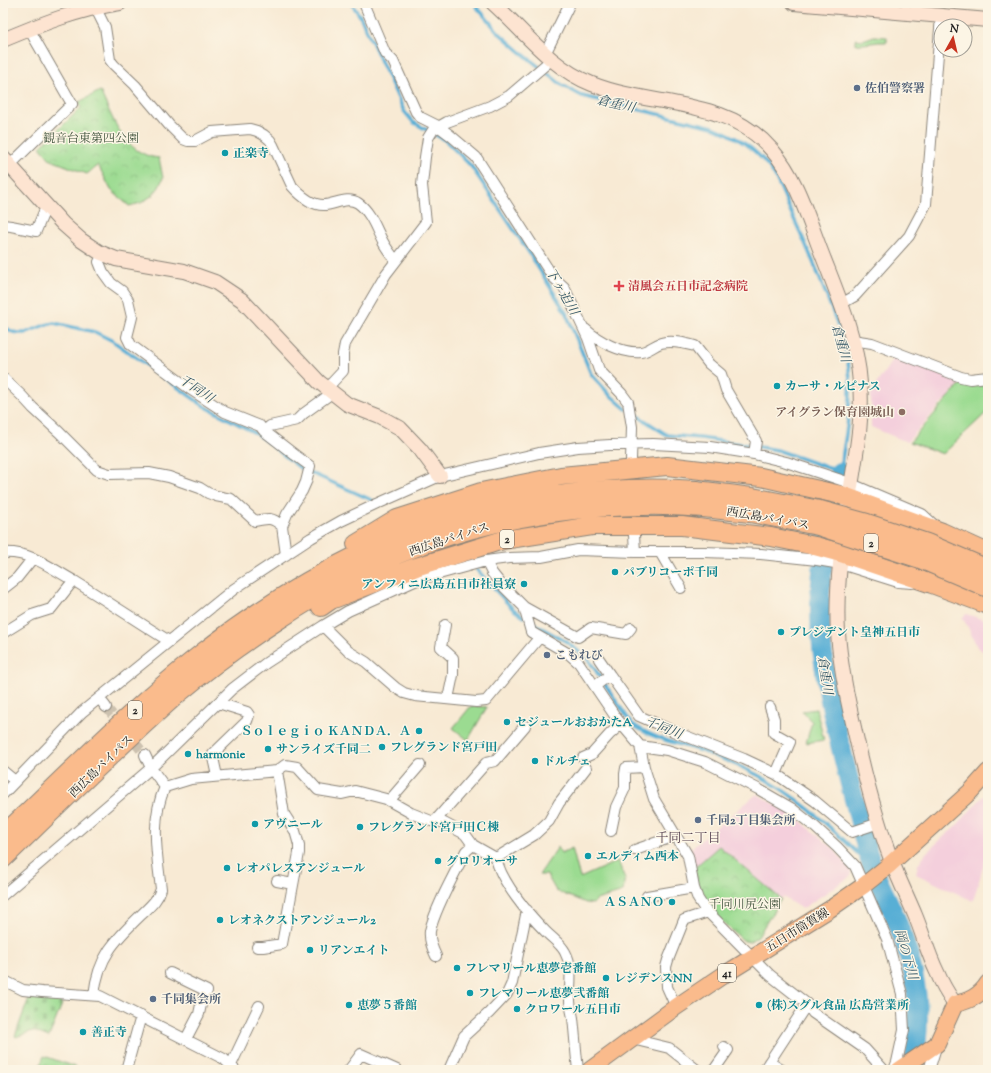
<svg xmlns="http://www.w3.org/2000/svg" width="991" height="1073" font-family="'Sorts Mill Goudy','Noto Serif JP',serif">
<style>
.built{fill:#f4cfdc}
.grass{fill:#9bdb91;stroke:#5c7c56}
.cemetery{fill:url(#cemetery-stones);stroke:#5c7c56}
.park{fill:url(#park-crowns);stroke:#5c7c56}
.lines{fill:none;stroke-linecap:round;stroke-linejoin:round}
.stream{stroke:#58afd5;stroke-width:3.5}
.river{stroke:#58afd5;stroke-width:20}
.street-tunnel{stroke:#ccc1af;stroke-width:10;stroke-dasharray:10 5;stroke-linecap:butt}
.street-casing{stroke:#8a8378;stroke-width:12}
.secondary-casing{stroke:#8a8378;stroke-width:16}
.primary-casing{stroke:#8a8378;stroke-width:18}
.highway-casing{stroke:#8a8378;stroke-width:20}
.street{stroke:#fff;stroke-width:10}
.secondary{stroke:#fde4d1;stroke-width:14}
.primary{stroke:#fabb8c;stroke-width:16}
.highway{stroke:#fabb8c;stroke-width:18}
.highway-bridge-casing{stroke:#8a8378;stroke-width:20;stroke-linecap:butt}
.highway-bridge{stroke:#fabb8c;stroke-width:18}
.service-dot{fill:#5c6f8a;stroke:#fcf5e5;stroke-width:1.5}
.culture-dot{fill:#0f9aa8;stroke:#fcf5e5;stroke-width:1.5}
.health-dot{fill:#e0444e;stroke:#fcf5e5;stroke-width:1.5}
.education-dot{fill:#8d6e63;stroke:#fcf5e5;stroke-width:1.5}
.labels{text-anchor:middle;stroke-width:3;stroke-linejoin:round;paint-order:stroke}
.shield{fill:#fcf5e5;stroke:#5f5d58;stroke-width:1}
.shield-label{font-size:11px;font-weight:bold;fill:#1c1c1c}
.service-label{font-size:12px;font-weight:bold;fill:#4e5e75;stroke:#fcf5e5;text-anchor:start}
.park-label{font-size:12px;fill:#42553f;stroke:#fcf5e5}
.culture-label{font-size:12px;font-weight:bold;fill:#0d838f;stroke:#fcf5e5;text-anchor:start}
.health-label{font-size:12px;font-weight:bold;fill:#be3a42;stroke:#fcf5e5;text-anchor:start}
.education-label{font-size:12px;font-weight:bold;fill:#785e54;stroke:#fcf5e5;text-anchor:end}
.street-label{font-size:12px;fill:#1c1c1c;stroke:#fcf5e5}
.water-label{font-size:13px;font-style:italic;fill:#345766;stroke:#fcf5e5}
.neighbourhood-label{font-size:13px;fill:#584554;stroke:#fcf5e5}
</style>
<defs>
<pattern id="cemetery-stones" width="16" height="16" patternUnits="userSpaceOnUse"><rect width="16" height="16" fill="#9bdb91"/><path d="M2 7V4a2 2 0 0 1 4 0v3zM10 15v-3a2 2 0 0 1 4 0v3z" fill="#85bb7c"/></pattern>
<pattern id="park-crowns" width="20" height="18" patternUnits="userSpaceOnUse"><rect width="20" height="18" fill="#9bdb91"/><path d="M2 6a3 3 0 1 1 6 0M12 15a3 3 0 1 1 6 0" fill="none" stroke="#85bb7c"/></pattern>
</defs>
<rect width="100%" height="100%" fill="#fcf5e5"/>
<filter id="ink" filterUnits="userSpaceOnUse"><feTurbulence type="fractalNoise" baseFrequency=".025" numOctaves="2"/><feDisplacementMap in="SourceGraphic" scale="8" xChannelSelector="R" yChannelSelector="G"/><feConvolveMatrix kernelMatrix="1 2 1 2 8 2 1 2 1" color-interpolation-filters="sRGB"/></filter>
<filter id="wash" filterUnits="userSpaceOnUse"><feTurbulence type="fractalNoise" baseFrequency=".012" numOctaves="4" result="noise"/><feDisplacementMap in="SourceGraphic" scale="16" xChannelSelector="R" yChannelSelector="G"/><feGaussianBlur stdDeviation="0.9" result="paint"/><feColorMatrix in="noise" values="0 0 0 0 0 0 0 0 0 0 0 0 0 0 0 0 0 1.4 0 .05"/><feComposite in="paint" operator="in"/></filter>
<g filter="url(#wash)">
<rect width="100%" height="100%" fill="#f8ead4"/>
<path class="built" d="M895 356 962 381 907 442 871 427V392Z
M966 614 988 621V655L977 647 967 625 962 618Z
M988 791V850L973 901 916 874 918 864 926 853 958 824Z
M757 794 793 815 833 848 851 870V876L802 909 783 897 781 899 720 847 694 868 689 850Z"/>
<path class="grass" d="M874 36 887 37V42C875 41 867 45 856 44V39L863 40Z
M963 381H988V411L943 454 910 442Z
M471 706 487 707 468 740 453 728Z
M816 709 824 740 806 743 812 722 802 711Z
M558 847 561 853 572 848 580 878 618 861 625 879 623 892 596 900 593 904 586 903 556 891 547 875H539Z"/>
<path class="cemetery" d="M30 995 48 999H64L49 1037 33 1031 16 1037 15 1036Z"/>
<path class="park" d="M100 91C113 118 124 155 159 158L163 178 159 187 153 195 141 203 129 206 111 190 98 165 87 174 51 160 40 147 81 108 79 102Z
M719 846 781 899 758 936 749 942 744 941C732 930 711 914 703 899 698 890 696 878 694 868Z
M44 1056 76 1067 75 1070H38Z"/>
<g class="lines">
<path class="stream" d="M351 3 360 16 404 111 413 122 446 141 471 166 530 254 566 313 591 374 609 394 626 409
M476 6 499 33 523 54 562 85 582 96 713 127C735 136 754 147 769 167 780 182 786 202 794 219 806 244 817 270 827 297 836 320 846 344 849 369 853 403 845 438 840 472L777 450 742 444 700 438 667 435 632 412
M3 326 13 332 18 333H25L45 325 54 323 95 332 113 341 204 406 257 434 300 468 374 501
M477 570 513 609 524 617
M531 622 567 642 588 659 631 723C653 740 681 744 707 753 718 757 730 762 741 767 792 789 833 829 873 868"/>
<path class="river" d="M840 472C833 490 831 509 828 529 824 554 820 578 820 603 819 670 838 738 855 803 861 824 865 848 873 869 880 886 889 902 896 919 917 970 924 1016 912 1070"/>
</g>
</g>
<g filter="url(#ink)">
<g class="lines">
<path class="street-tunnel" d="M106 707 145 755"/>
<defs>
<path id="street" d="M364 3 385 53 393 61 416 112 420 117 438 126 450 135 476 157 553 277 564 287 588 338 599 370 622 394 628 402 632 427 631 460
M95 7 105 27 110 60 114 65 135 85 169 125 183 139 188 141H195L212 132 250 129 257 131 264 135 270 140 273 145 292 186C300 195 312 206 325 205 336 204 348 196 358 203 371 212 376 229 383 242 386 248 391 254 395 260
M545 54 570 3
M10 165 72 104 29 29
M3 225 11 226 36 231 46 207
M103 254 99 262 103 272 111 283 122 291 128 300 132 317 127 337 131 345 190 389 225 412 260 426 264 431
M841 304 855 296 909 236 926 204 941 16
M585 329C598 341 622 354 641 352 649 351 654 345 661 343 672 340 684 343 695 346L709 364 721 374 726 390 756 441 754 454
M852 340 872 343 961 377 970 379 988 377
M3 378 22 396 33 408 59 432 97 470 109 474 149 473 169 477 200 488 208 493 216 496 231 499 255 521C268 518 272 517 282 526
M327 388 343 371V354L345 344 386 274 426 222 422 185 425 157 428 138 433 130 447 122 490 106 509 96 551 60
M634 535 635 552
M660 552 681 588
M3 553C31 551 52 569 76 582 107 601 138 622 169 641
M286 555 282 526 287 514 302 491 306 482 310 466 295 455 264 431 270 426 297 420 303 414 332 393
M486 561 492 573 500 583 524 607 531 632 569 654 579 663 617 719 640 746 644 767 654 799 688 856 694 888 698 899 704 908 770 975 807 1004 813 1013 865 1049 884 1070
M3 589 17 578 33 558
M524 607 578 637 591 628 626 634 631 628
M445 625 441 647 453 658V675L448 699
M323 626 348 651 366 662 396 688 404 693 415 696 476 702 486 701 539 638
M3 633 32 615 51 609 73 581
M610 675 634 709 639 716 673 731 744 759 776 774 815 801 852 832 879 823
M595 686 610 675 599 659
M99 698 106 707
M770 707 774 719V733L790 742 776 774
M640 746 667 750 705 762 758 789 791 808 815 827 837 847 855 866 887 939 902 994 904 1030 897 1062 894 1070
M145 755 151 768 165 787 191 779 277 771 285 765 297 767 318 790 342 794 355 791 386 799 411 813 431 821 442 822 465 834 473 845 496 858C501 882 529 915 546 932 553 939 561 944 565 952 574 968 569 984 570 1000 570 1006 572 1012 573 1018 575 1036 576 1053 578 1070
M583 758 592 754 610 734 621 724
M3 771 15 781
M217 776 213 758V754L247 721 249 715 247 712 218 703
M3 794 82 712 234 589 311 538 341 521 377 504 440 476 539 453 578 447 610 445 653 444 710 447 754 454 786 462 823 474 847 482 922 514 934 525
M389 801 420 765
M435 821 486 763 495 761 525 726
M611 831 616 807 625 788V774L626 768 644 767
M635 850 675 836
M496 858 534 835 549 821 559 803 586 768
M277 881 293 884
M3 895 151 768 232 689 266 663 323 626 348 611 417 580 486 561 509 558 541 557 578 550 635 552H704L761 554 817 560 841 564 898 582 912 583
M647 896 694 888
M257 947H263L282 944 299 853V845L295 831 284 814 277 771
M436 956C432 948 429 940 430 931 435 908 455 873 466 851L473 845
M170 973 207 991 202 1000 199 1014 186 1039
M3 980 23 990 42 992 100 996 224 1059 235 1070
M94 995C98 957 115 940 141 915 149 907 158 900 161 889 157 854 150 820 165 787
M676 1007 667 987 666 967 668 960 684 920 708 912
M632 1039 669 1048 697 1070
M769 1062 782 1070
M231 1065 259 1006
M126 1070 141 1016
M349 1070 361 1054 397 1070
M449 1070 464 1036 489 1013 507 994 512 983 527 910
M714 1070 728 1050 724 1047
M764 1070 807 1004
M929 1070 937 1044"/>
<path id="secondary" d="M493 3C525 32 551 68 592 84 652 108 726 96 772 150 796 177 807 215 820 249 836 291 857 337 860 383 863 416 857 448 852 480 844 530 835 582 838 633 840 663 846 693 853 723 863 769 874 815 891 859 898 878 907 896 915 915 923 934 928 954 937 972 942 984 948 994 955 1004
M794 3 988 20
M3 40C41 24 79 9 120 3
M3 158 63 224 81 240 99 252 116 259 184 271 215 282 242 300 319 382 347 404 380 417 400 428 420 449 440 476"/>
<path id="primary" d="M590 1070 676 1007 722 976 830 909 863 886 888 866 971 791 988 772
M899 1070 937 1044 955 1004C969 1001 980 996 988 983"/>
<path id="highway" d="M356 544 397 519 481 492 561 476 667 466 761 477 841 495 942 532 988 553
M321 607 331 600 416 567 503 540 592 526H682L771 537 815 546 841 553 932 584 988 605
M3 835C68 774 133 707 203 652 252 614 305 580 361 553 381 543 402 533 424 526 507 497 608 484 696 490 715 492 734 495 752 497
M3 859C61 803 119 746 179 693 210 667 243 643 277 621 300 606 323 592 347 579 436 530 542 507 643 506 679 505 714 509 750 513"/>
</defs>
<use href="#street" class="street-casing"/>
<use href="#secondary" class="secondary-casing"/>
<use href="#primary" class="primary-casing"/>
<use href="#highway" class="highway-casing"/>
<use href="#street" class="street"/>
<use href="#secondary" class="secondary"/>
<use href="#primary" class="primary"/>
<use href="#highway" class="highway"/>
<defs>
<path id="highway-bridge" d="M752 497 820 510 867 523 927 543 988 569
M750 513 818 526 861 540 920 559 988 588"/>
</defs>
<use href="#highway-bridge" class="highway-bridge-casing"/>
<use href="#highway-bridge" class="highway-bridge"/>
</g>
</g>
<g class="service-dot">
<circle cx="857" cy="88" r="4"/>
<circle cx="547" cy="655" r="4"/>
<circle cx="698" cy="820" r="4"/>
<circle cx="153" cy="999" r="4"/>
</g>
<g class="culture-dot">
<circle cx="225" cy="153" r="4"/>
<circle cx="777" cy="386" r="4"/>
<circle cx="615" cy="572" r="4"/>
<circle cx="524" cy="584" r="4"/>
<circle cx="781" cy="632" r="4"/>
<circle cx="507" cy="722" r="4"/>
<circle cx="419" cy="731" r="4"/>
<circle cx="382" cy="747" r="4"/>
<circle cx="268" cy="749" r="4"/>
<circle cx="188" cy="754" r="4"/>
<circle cx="535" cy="761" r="4"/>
<circle cx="255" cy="824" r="4"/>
<circle cx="360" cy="827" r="4"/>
<circle cx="588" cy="856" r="4"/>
<circle cx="438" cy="861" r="4"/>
<circle cx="227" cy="868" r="4"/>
<circle cx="672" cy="902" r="4"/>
<circle cx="220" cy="920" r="4"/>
<circle cx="310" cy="950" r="4"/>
<circle cx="457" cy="968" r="4"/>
<circle cx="606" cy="978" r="4"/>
<circle cx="470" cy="993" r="4"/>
<circle cx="349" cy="1005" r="4"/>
<circle cx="759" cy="1005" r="4"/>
<circle cx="517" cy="1009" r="4"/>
<circle cx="83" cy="1032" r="4"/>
</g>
<path class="health-dot" d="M617 280h4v4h4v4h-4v4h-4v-4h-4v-4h4z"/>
<circle class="education-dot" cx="902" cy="412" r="4"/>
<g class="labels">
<g class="shield">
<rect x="500" y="530" width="14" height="18" rx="3"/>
<rect x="864" y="534" width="14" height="18" rx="3"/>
<rect x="128" y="701" width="14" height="18" rx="3"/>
<rect x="718" y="964" width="18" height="18" rx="3"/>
</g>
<g class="shield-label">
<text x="507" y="543">2</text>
<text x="871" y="547">2</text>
<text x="135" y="714">2</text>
<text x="727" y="977">41</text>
</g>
<g class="service-label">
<text x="865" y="92">佐伯警察署</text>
<text x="555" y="659">こもれび</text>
<text x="706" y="824">千同2丁目集会所</text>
<text x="161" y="1003">千同集会所</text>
</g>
<g class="park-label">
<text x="91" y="142">観音台東第四公園</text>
<text x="745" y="908">千同川尻公園</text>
</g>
<g class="culture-label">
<text x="233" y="157">正楽寺</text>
<text x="785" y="390">カーサ・ルピナス</text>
<text x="623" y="576">パブリコーポ千同</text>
<text x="516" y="588" text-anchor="end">アンフィニ広島五日市社員寮</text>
<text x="789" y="636">プレジデント皇神五日市</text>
<text x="515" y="726">セジュールおおかたA</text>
<text x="411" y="735" text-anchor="end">Ｓｏｌｅｇｉｏ ＫＡＮＤＡ．Ａ</text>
<text x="390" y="751">フレグランド宮戸田</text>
<text x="276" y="753">サンライズ千同二</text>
<text x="196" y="758">harmonie</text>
<text x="543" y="765">ドルチェ</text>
<text x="263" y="828">アヴニール</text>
<text x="368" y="831">フレグランド宮戸田Ｃ棟</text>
<text x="596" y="860">エルディム西本</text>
<text x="446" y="865">グロリオーサ</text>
<text x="235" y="872">レオパレスアンジュール</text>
<text x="664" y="906" text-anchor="end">ＡＳＡＮＯ</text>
<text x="228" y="924">レオネクストアンジュール2</text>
<text x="318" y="954">リアンエイト</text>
<text x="465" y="972">フレマリール恵夢壱番館</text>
<text x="614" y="982">レジデンスNN</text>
<text x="478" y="997">フレマリール恵夢弐番館</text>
<text x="357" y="1009">恵夢５番館</text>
<text x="767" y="1009">(株)スグル食品 広島営業所</text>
<text x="525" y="1013">クロワール五日市</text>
<text x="91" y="1036">善正寺</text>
</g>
<g class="health-label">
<text x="628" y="290">清風会五日市記念病院</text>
</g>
<g class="education-label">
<text x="894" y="416">アイグラン保育園城山</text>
</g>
<g class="street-label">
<text transform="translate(768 518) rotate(10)" y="4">西広島バイパス</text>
<text transform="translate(449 539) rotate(-18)" y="4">西広島バイパス</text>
<text transform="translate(101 766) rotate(-44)" y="4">西広島バイパス</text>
<text transform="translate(797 930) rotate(-32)" y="4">五日市筒賀線</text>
</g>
<g class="water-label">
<text transform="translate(616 103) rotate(13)" y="5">倉重川</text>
<text transform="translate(563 291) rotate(60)" y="5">下ヶ迫川</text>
<text transform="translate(842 343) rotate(75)" y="5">倉重川</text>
<text transform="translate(197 388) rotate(34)" y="5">千同川</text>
<text transform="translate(826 675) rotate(81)" y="5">倉重川</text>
<text transform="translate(664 727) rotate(22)" y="5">千同川</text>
<text transform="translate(907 954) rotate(74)" y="5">岡の下川</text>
</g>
<g class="neighbourhood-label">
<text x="688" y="842">千同二丁目</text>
</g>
</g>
<rect width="991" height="1073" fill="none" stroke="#fcf5e5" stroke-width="16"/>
<g transform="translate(953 38) rotate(8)"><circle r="19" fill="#fcf5e5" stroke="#a29e95"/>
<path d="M0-3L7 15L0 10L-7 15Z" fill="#c8321e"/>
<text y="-6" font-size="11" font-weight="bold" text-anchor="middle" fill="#1c1c1c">N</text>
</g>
</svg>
